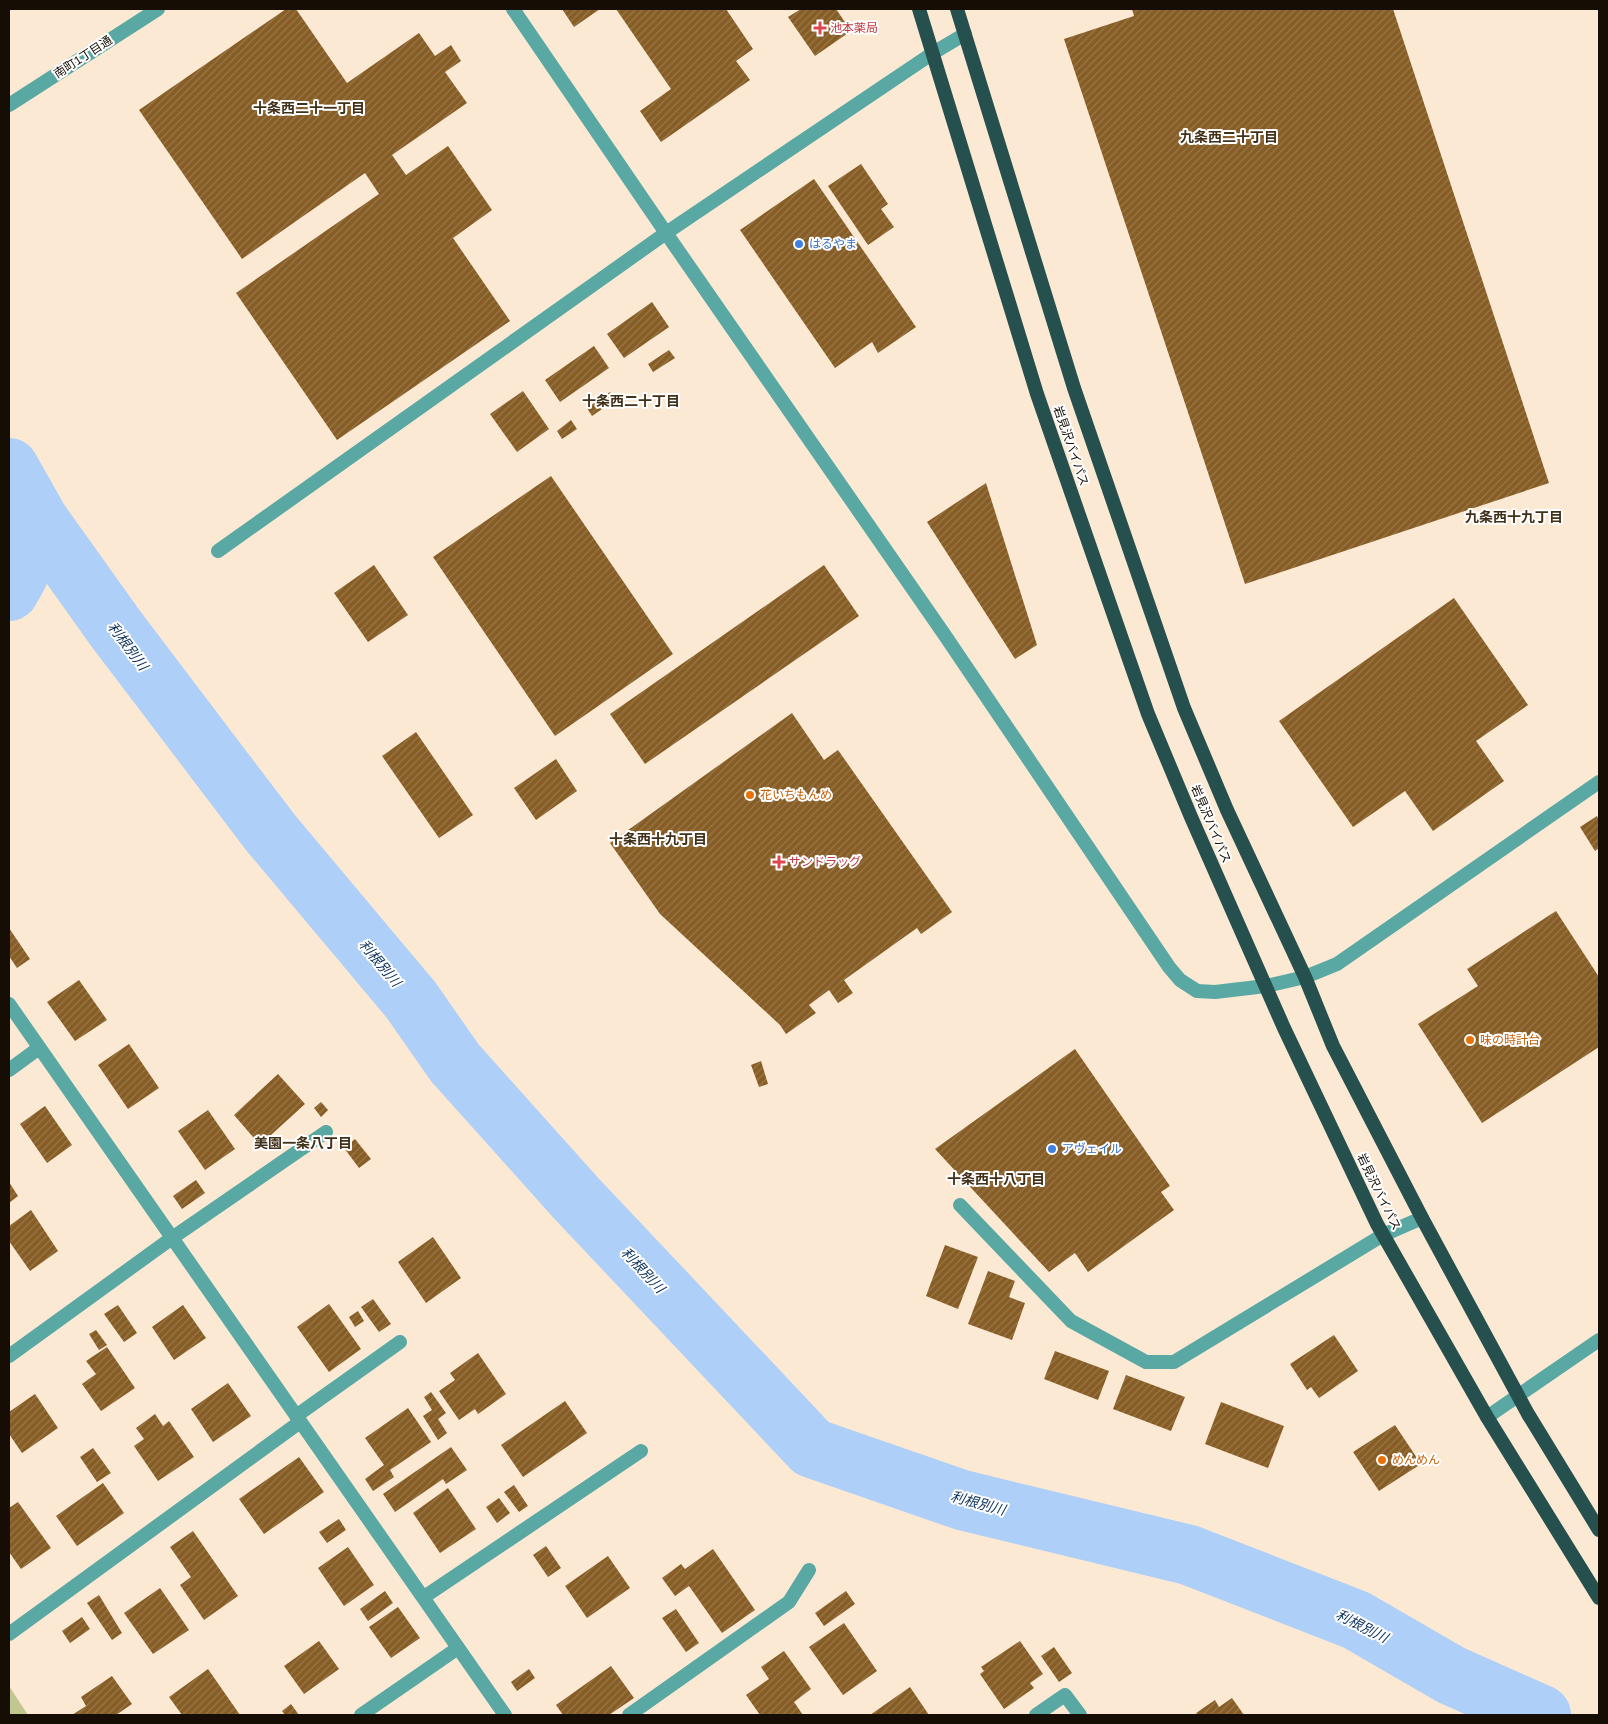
<svg xmlns="http://www.w3.org/2000/svg" width="1608" height="1724" font-family="Helvetica,'Noto Sans JP',sans-serif">
<style>
.green{fill:#c2c68f}
.lines{fill:none;stroke-linecap:round;stroke-linejoin:round}
.river{stroke:#aecff8;stroke-width:60}
.building{fill:url(#building-hatch)}
.service{stroke:#59a8a3;stroke-width:14}
.minor{stroke:#59a8a3;stroke-width:14}
.tertiary{stroke:#59a8a3;stroke-width:14}
.trunk{stroke:#26504e;stroke-width:14}
.health-dot{fill:#e0444e;stroke:#fff;stroke-width:2}
.shop-dot{fill:#3f7fe0;stroke:#fff;stroke-width:2}
.food-dot{fill:#e8710a;stroke:#fff;stroke-width:2}
.labels{text-anchor:middle;stroke-width:4;stroke-linejoin:round;paint-order:stroke}
.health-label{font-size:12px;fill:#be3a42;stroke:#fff;text-anchor:start}
.street-label{font-size:12px;fill:#160e05;stroke:#fff}
.shop-label{font-size:12px;fill:#366cbe;stroke:#fff;text-anchor:start}
.food-label{font-size:12px;fill:#c56008;stroke:#fff;text-anchor:start}
.neighbourhood-label{font-size:14px;font-weight:bold;fill:#42311a;stroke:#fff}
.water-label{font-size:14px;font-style:italic;fill:#0c315b;stroke:#fff}
</style>
<defs>
<pattern id="building-hatch" width="6" height="6" patternUnits="userSpaceOnUse" patternTransform="scale(1.25)"><rect width="6" height="6" fill="#875d24"/><path d="M-1 1l2-2M0 6l6-6M5 7l2-2" fill="none" stroke="#96784f"/></pattern>
</defs>
<rect width="100%" height="100%" fill="#fce9d4"/>
<path class="green" d="M9 1686 28 1715H9Z"/>
<g class="lines">
<path class="river" d="M9 468 39 521 116 629 270 832 411 1000 455 1063 576 1198 812 1448 962 1500 1189 1555 1356 1620 1451 1675 1541 1715
M9 591 18 575 39 521"/>
</g>
<path class="building" d="M286 9H296L347 83 419 33 435 56 451 45 461 61 445 72 467 103 392 155 406 175 448 146 492 210 453 238 510 321 337 440 236 293 379 194 365 173 242 259 139 110Z
M562 9H600L574 27Z
M616 9H726L753 49 736 61 750 80 661 142 640 111 671 89Z
M801 9H836L851 31 815 56 788 17Z
M1132 9H1393L1549 483 1245 584 1064 39 1134 16Z
M861 164 888 204 881 209 894 227 868 245 828 186Z
M814 179 916 327 878 353 872 342 835 368 740 230Z
M652 302 669 327 624 358 607 334Z
M594 346 609 368 560 402 545 380Z
M669 350 675 358 653 372 648 364Z
M523 391 549 429 517 452 490 414Z
M610 392 615 400 592 416 587 408Z
M571 420 577 429 562 439 557 431Z
M551 476 673 654 555 736 433 557Z
M986 483 1037 645 1015 659 927 522Z
M374 565 408 615 368 642 334 593Z
M824 565 859 616 645 764 610 714Z
M1454 598 1528 705 1476 741 1504 781 1433 831 1405 791 1353 827 1279 721Z
M792 713 824 760 838 750 952 912 921 934 917 928 844 980 853 993 838 1003 829 990 809 1005 816 1013 786 1034 780 1025 660 914 610 843Z
M416 732 473 815 439 838 382 756Z
M556 759 577 791 536 820 514 788Z
M1597 816 1599 820V848L1595 851 1580 827Z
M1556 911 1599 977V1047L1482 1123 1418 1024 1478 986 1467 969Z
M9 928 30 959 17 968 9 956Z
M79 980 107 1020 75 1041 47 1002Z
M129 1044 159 1088 128 1109 98 1065Z
M1075 1049 1170 1186 1161 1192 1174 1210 1088 1272 1075 1253 1049 1272 935 1149Z
M761 1061 768 1084 759 1087 751 1065Z
M278 1074 305 1104 260 1145 234 1115Z
M321 1102 328 1110 321 1117 314 1108Z
M45 1106 72 1145 47 1163 20 1124Z
M208 1110 235 1149 205 1170 178 1131Z
M355 1139 371 1159 359 1168 344 1148Z
M196 1180 205 1193 182 1209 173 1196Z
M9 1182 18 1196 9 1203Z
M31 1210 58 1251 30 1271 9 1241V1226Z
M433 1237 461 1278 426 1303 398 1262Z
M945 1245 978 1257 958 1309 926 1296Z
M988 1271 1015 1281 1009 1297 1025 1303 1012 1340 968 1324Z
M373 1299 391 1324 379 1332 361 1307Z
M329 1304 361 1349 329 1372 297 1327Z
M118 1305 137 1333 124 1342 104 1314Z
M183 1305 206 1338 174 1360 152 1327Z
M358 1311 364 1321 355 1327 349 1317Z
M96 1330 107 1345 99 1350 89 1334Z
M1334 1335 1358 1371 1319 1398 1311 1387 1307 1390 1290 1364Z
M107 1347 135 1388 101 1411 82 1384 96 1374 86 1361Z
M1055 1351 1109 1371 1098 1400 1044 1379Z
M478 1353 506 1394 478 1414 475 1409 459 1420 439 1391 455 1380 450 1373Z
M1126 1375 1185 1397 1171 1431 1113 1409Z
M228 1383 251 1416 213 1442 191 1409Z
M431 1392 446 1413 438 1419 447 1433 438 1440 423 1416 432 1410 424 1397Z
M35 1394 58 1428 22 1453 9 1434V1412Z
M565 1401 587 1433 523 1477 501 1445Z
M1221 1402 1284 1426 1268 1468 1205 1444Z
M408 1408 431 1442 390 1470 394 1477 373 1491 365 1479 384 1465 365 1438Z
M155 1414 163 1426 169 1421 194 1457 158 1481 134 1446 144 1439 136 1428Z
M1395 1425 1421 1464 1379 1491 1353 1452Z
M451 1447 467 1470 446 1484 443 1479 395 1512 383 1494Z
M93 1448 111 1473 97 1482 80 1457Z
M299 1457 324 1492 264 1534 239 1499Z
M103 1483 124 1513 77 1546 56 1516Z
M514 1485 528 1506 519 1512 504 1492Z
M448 1488 476 1529 440 1553 413 1513Z
M499 1498 510 1513 497 1523 486 1507Z
M18 1502 51 1548 21 1569 9 1552V1508Z
M339 1519 346 1530 327 1543 319 1532Z
M193 1531 238 1596 204 1620 180 1585 191 1577 170 1547Z
M546 1546 561 1568 548 1577 533 1555Z
M348 1547 374 1585 344 1606 318 1568Z
M713 1549 755 1610 722 1633 689 1586 675 1596 662 1578 681 1564 685 1569Z
M608 1556 630 1588 587 1618 565 1586Z
M160 1588 189 1630 153 1654 124 1613Z
M385 1591 393 1603 368 1621 360 1609Z
M846 1591 855 1604 824 1626 815 1613Z
M99 1595 122 1633 112 1640 87 1603Z
M398 1607 420 1638 391 1658 369 1627Z
M676 1609 699 1643 686 1652 662 1618Z
M82 1617 90 1629 70 1643 62 1631Z
M844 1623 877 1671 843 1695 809 1647Z
M319 1641 339 1669 304 1694 284 1666Z
M1020 1641 1043 1674 1030 1683 1034 1688 1004 1709 980 1674 984 1671 981 1667Z
M1054 1647 1072 1673 1059 1682 1041 1656Z
M784 1651 811 1689 794 1702 803 1715H760L746 1695 769 1679 761 1667Z
M611 1666 634 1698 609 1715H563L556 1705Z
M208 1669 240 1715H182L169 1697Z
M529 1669 535 1678 517 1691 511 1682Z
M112 1676 132 1704 116 1715H72L86 1706 81 1697Z
M910 1687 929 1715H870Z
M1232 1698 1244 1715H1198L1196 1713 1215 1700 1219 1707Z
M291 1704 299 1715H285L282 1711Z"/>
<g class="lines">
<path class="service" d="M218 551 666 233
M960 1205 1071 1321 1146 1362H1174L1383 1235 1422 1218"/>
<path class="minor" d="M666 233 933 53 965 34
M9 1070 39 1048
M9 1356 172 1238 326 1132
M296 1416 400 1342
M1487 1417 1599 1340
M424 1597 641 1451
M9 1634 300 1422
M361 1715 458 1648
M629 1715 789 1602 809 1570
M1036 1715 1065 1695 1080 1715"/>
<path class="tertiary" d="M513 9 666 233 944 634 1169 967 1180 980 1197 991 1215 992 1266 986 1305 977 1337 964 1599 782
M9 105 158 9
M9 1004C173 1242 341 1477 505 1715"/>
<path class="trunk" d="M919 9 1037 394 1148 714 1191 817 1284 1028 1377 1224 1487 1417 1599 1598
M957 9 1074 388 1184 708 1227 810 1305 977 1333 1046 1422 1218 1528 1414 1599 1530"/>
</g>
<g class="health-dot">
<path d="M817.5 20.5h5v5h5v5h-5v5h-5v-5h-5v-5h5z"/>
<path d="M776.5 854.5h5v5h5v5h-5v5h-5v-5h-5v-5h5z"/>
</g>
<g class="shop-dot">
<circle cx="799" cy="244" r="5"/>
<circle cx="1052" cy="1149" r="5"/>
</g>
<g class="food-dot">
<circle cx="750" cy="795" r="5"/>
<circle cx="1470" cy="1040" r="5"/>
<circle cx="1382" cy="1460" r="5"/>
</g>
<g class="labels">
<g class="health-label">
<text x="830" y="32">池本薬局</text>
<text x="789" y="866">サンドラッグ</text>
</g>
<g class="street-label">
<text transform="translate(83 57) rotate(-33)" y="4">南町1丁目通</text>
<text transform="translate(1071 446) rotate(71)" y="4">岩見沢バイパス</text>
<text transform="translate(1211 824) rotate(67)" y="4">岩見沢バイパス</text>
<text transform="translate(1379 1192) rotate(64)" y="4">岩見沢バイパス</text>
</g>
<g class="shop-label">
<text x="809" y="248">はるやま</text>
<text x="1062" y="1153">アヴェイル</text>
</g>
<g class="food-label">
<text x="760" y="799">花いちもんめ</text>
<text x="1480" y="1044">味の時計台</text>
<text x="1392" y="1464">めんめん</text>
</g>
<g class="neighbourhood-label">
<text x="309" y="113">十条西二十一丁目</text>
<text x="1229" y="142">九条西二十丁目</text>
<text x="631" y="406">十条西二十丁目</text>
<text x="1514" y="522">九条西十九丁目</text>
<text x="658" y="844">十条西十九丁目</text>
<text x="303" y="1148">美園一条八丁目</text>
<text x="996" y="1184">十条西十八丁目</text>
</g>
<g class="water-label">
<text transform="translate(128 646) rotate(53)" y="5">利根別川</text>
<text transform="translate(380 963) rotate(50)" y="5">利根別川</text>
<text transform="translate(643 1270) rotate(47)" y="5">利根別川</text>
<text transform="translate(978 1503) rotate(15)" y="5">利根別川</text>
<text transform="translate(1362 1626) rotate(27)" y="5">利根別川</text>
</g>
</g>
<rect width="1608" height="1724" fill="none" stroke="#160e05" stroke-width="20"/>
</svg>
